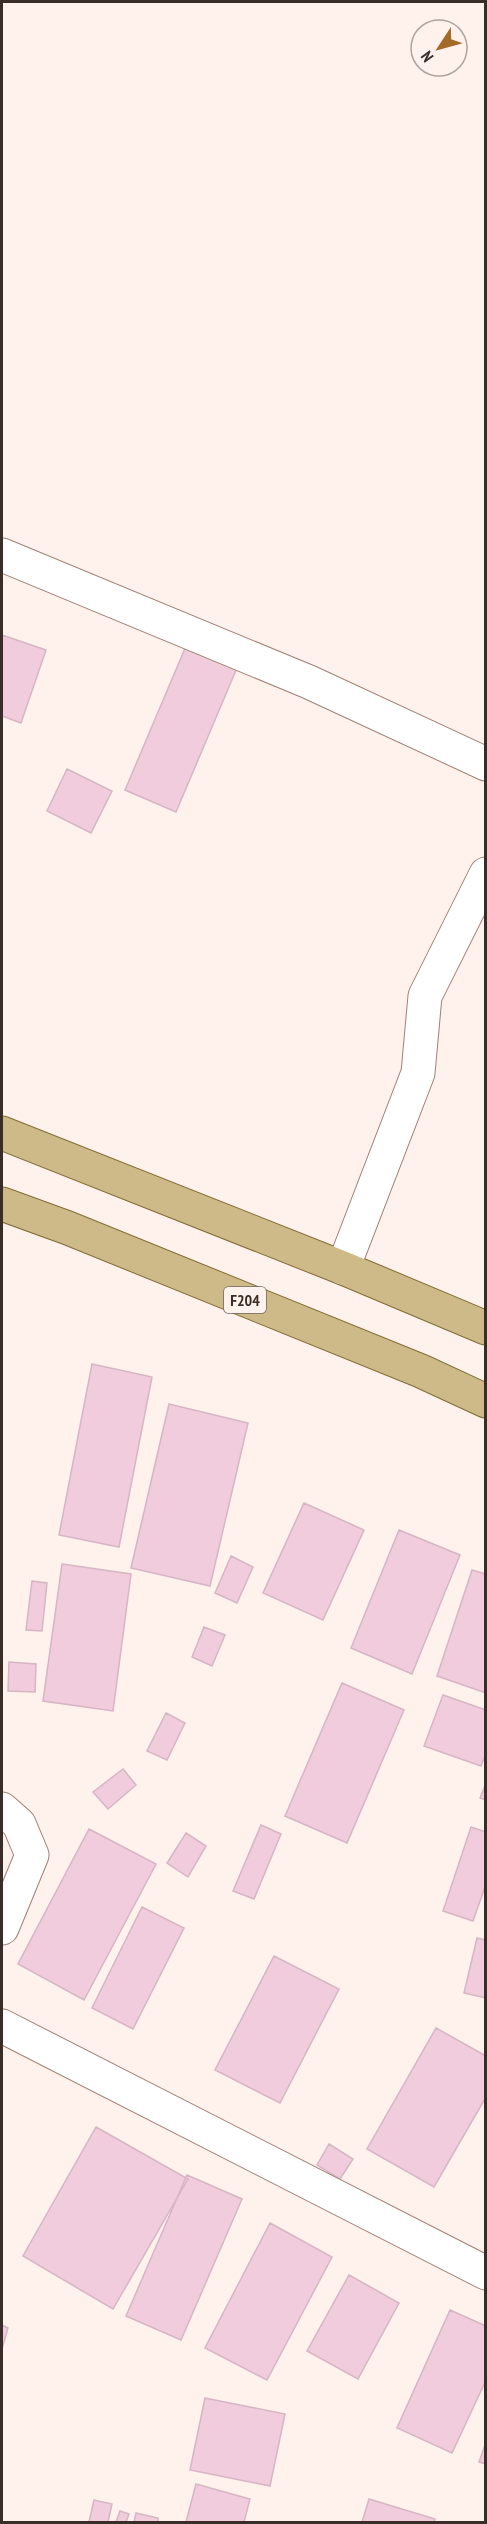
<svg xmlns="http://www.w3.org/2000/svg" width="487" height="2524" font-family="'PT Sans Narrow',sans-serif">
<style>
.building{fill:#f1ccdd;stroke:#d6b5c4;stroke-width:1.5}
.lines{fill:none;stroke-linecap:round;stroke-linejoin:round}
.minor-casing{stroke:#9f8174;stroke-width:35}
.major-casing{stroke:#836b33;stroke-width:35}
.minor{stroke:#fff;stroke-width:33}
.major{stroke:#cdba88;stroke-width:33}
.labels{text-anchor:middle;stroke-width:5;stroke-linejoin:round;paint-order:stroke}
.shield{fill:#fff1eb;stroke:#746862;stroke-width:1.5}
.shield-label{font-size:16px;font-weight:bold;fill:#392d27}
</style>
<rect width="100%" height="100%" fill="#fff1eb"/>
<path class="building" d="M2 635 46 650 21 723 2 716Z
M186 646 237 668 176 812 125 790Z
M67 769 112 791 91 833 47 811Z
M92 1364 152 1377 119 1547 59 1535Z
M169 1404 248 1423 210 1586 131 1568Z
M304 1503 364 1530 323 1620 263 1593Z
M399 1530 460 1555 412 1674 351 1648Z
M231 1556 253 1567 237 1603 215 1593Z
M62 1564 131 1574 113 1711 43 1701Z
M472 1570 486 1574V1693L437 1676Z
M32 1581 47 1583 42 1631 26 1630Z
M204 1627 225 1635 212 1666 192 1657Z
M9 1662 36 1664 35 1692 8 1691Z
M342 1683 404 1710 347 1843 285 1816Z
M443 1695 486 1710V1753L481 1766 424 1746Z
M166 1713 185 1723 167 1760 147 1751Z
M123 1769 136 1785 108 1809 93 1792Z
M486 1783V1800L480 1798Z
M261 1825 281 1834 254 1899 233 1891Z
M471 1827 486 1832V1884L473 1921 443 1911Z
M89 1829 156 1864 84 2000 18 1964Z
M186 1833 206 1846 188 1877 167 1863Z
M142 1907 184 1928 133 2029 92 2008Z
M477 1938 486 1940V1998L464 1993Z
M274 1956 339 1989 280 2103 215 2070Z
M436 2028 486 2056V2097L434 2187 367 2149Z
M96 2127 188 2179 113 2309 23 2256Z
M329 2144 353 2159 340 2179 317 2165Z
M187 2175 242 2199 181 2340 126 2316Z
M270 2223 332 2257 267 2380 205 2348Z
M349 2275 399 2303 358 2379 307 2351Z
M450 2310 486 2326V2380L452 2453 397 2428Z
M2 2325 8 2328 2 2349Z
M205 2398 285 2414 270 2486 190 2470Z
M486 2442V2464L479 2462Z
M196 2484 250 2499 244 2522H186Z
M369 2499 435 2519 434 2522H362Z
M94 2500 112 2504 108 2522H89Z
M120 2511 129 2514 126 2522H116Z
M136 2513 158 2518V2522H134Z"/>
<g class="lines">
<defs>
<path id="minor" d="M2 555 309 682 486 764
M343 1268 418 1073 425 996 486 874
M2 1809 19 1824 32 1855 2 1928
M2 2026 486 2273"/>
<path id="major" d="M2 1133 343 1268 486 1328
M2 1204 68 1228 421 1371 486 1401"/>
</defs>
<use href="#minor" class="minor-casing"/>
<use href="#major" class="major-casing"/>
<use href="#minor" class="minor"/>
<use href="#major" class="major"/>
</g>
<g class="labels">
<rect class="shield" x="224" y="1287" width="42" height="26" rx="4.5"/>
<g class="shield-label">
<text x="245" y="1306">F204</text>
</g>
</g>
<rect width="487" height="2524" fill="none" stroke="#392d27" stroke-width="6"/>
<g transform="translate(439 48) rotate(234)"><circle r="28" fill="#fff1eb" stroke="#b0a39d" stroke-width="1.5"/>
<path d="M0-4.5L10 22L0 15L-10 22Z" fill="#a36a28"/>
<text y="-9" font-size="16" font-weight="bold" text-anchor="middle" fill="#392d27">N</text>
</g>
</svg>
